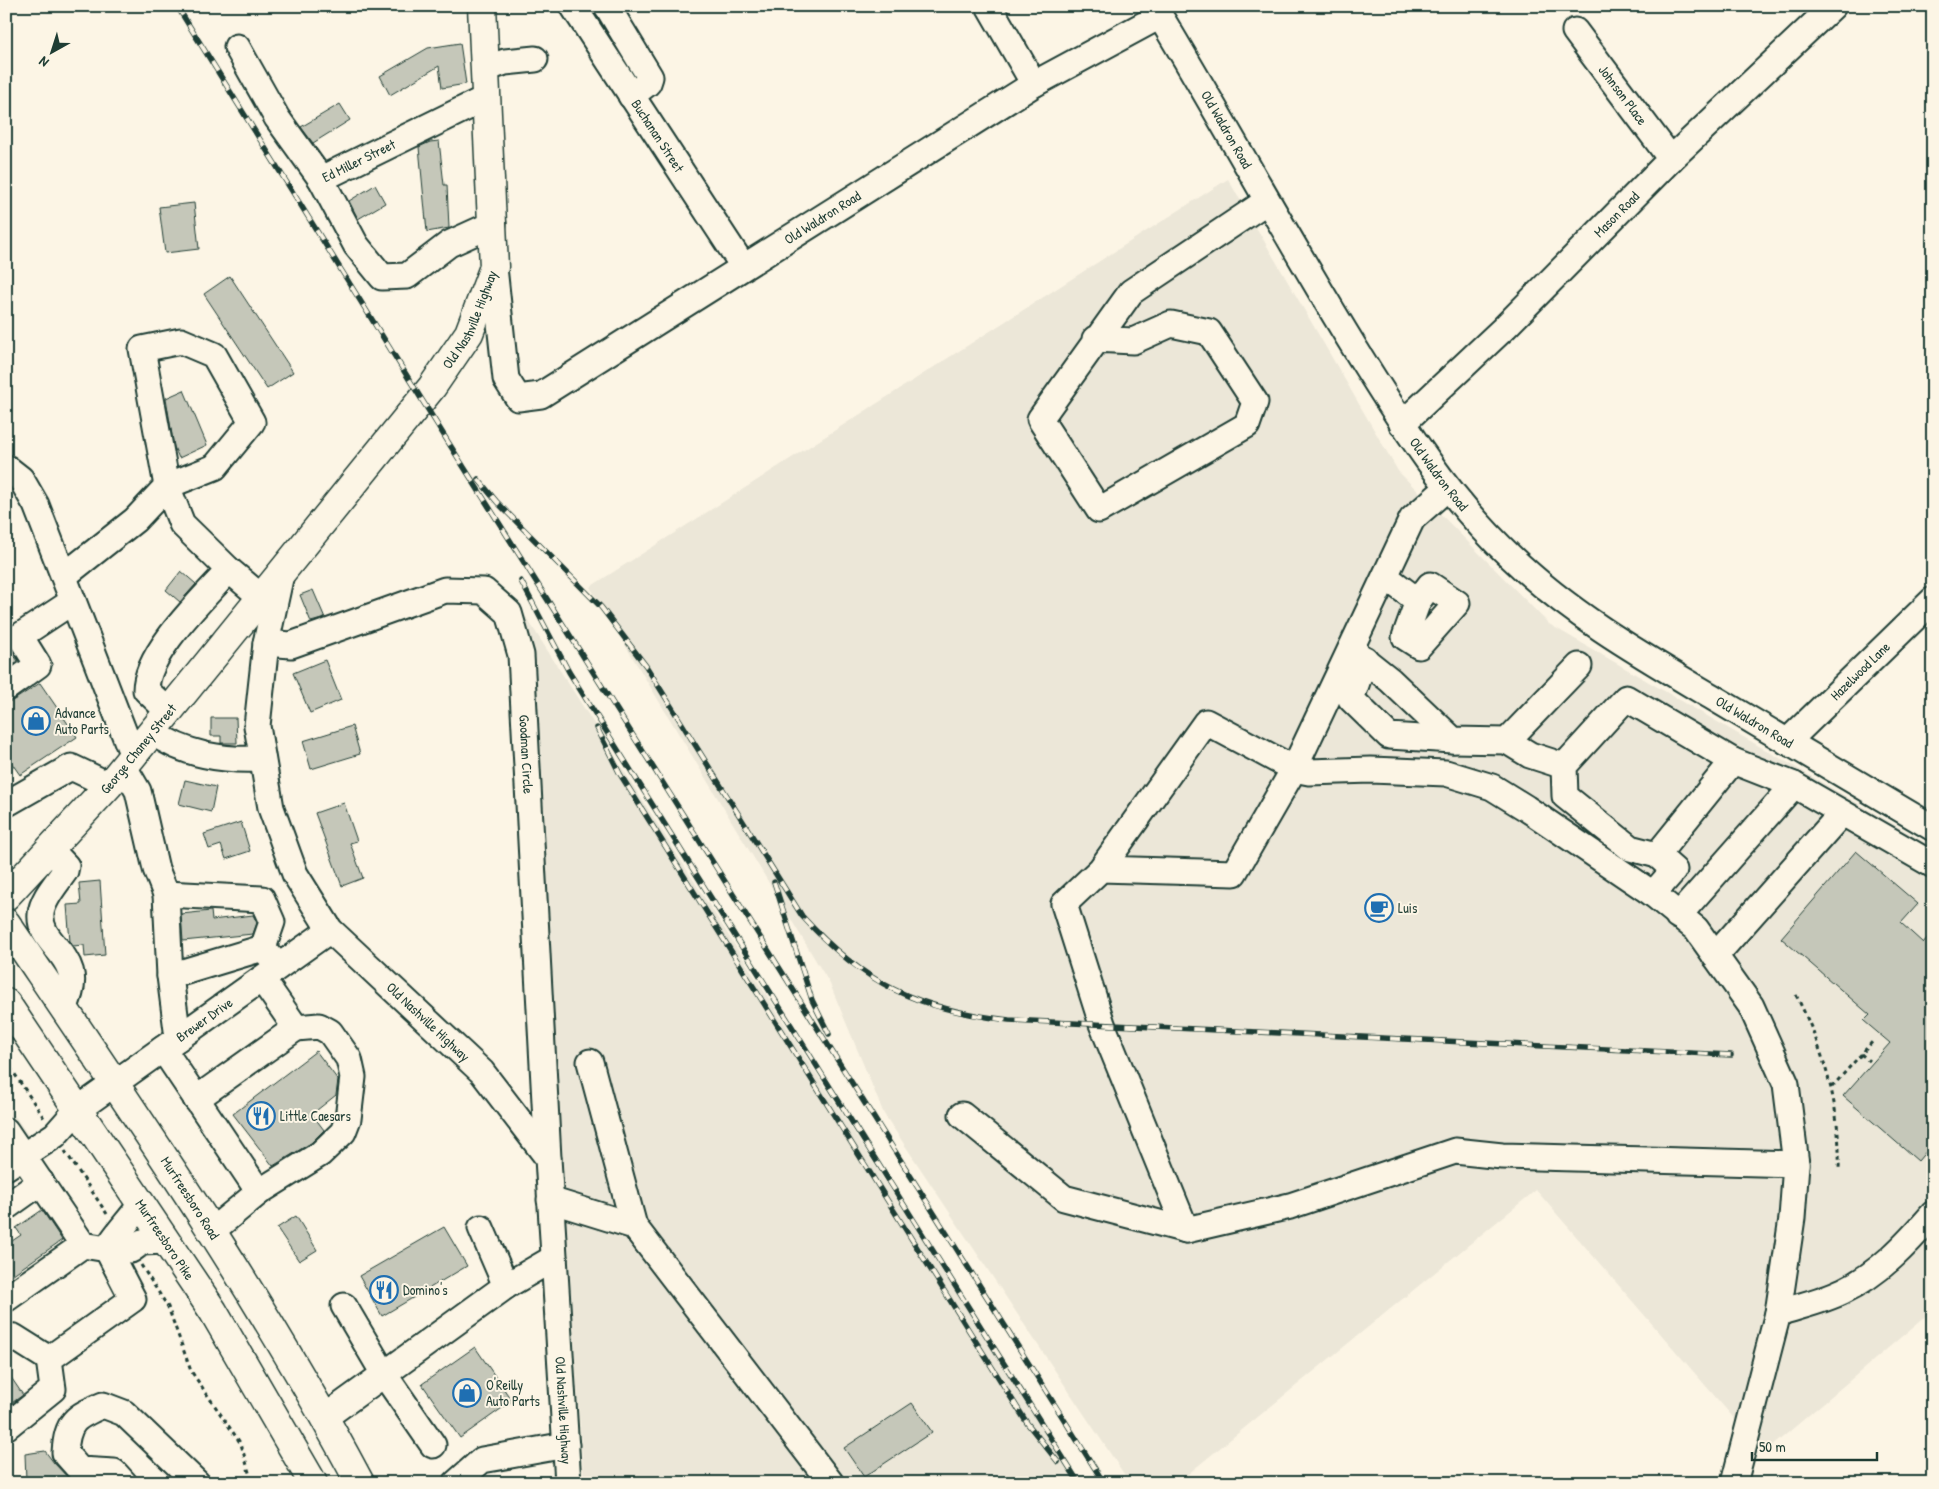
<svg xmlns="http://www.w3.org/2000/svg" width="1939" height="1489" font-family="'Patrick Hand',sans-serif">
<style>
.built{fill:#ece7d8}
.building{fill:#c5c7b9;stroke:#1f3d34}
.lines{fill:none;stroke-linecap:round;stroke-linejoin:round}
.minor-casing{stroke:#1f3d34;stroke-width:29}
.major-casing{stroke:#1f3d34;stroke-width:31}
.path{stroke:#1f3d34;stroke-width:3;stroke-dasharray:4 4;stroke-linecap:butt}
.minor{stroke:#fcf5e5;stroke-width:25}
.major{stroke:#fcf5e5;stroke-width:28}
.rail-casing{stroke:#1f3d34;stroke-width:5.5}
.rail{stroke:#fcf5e5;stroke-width:4;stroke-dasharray:11;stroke-linecap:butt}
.labels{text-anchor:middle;stroke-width:4;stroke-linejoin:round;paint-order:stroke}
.street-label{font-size:14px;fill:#1f3d34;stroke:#fcf5e5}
.poi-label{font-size:14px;fill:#1f3d34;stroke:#fcf5e5;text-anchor:start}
</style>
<rect width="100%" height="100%" fill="#fcf5e5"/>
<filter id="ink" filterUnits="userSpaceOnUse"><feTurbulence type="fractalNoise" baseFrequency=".02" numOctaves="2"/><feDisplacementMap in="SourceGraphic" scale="10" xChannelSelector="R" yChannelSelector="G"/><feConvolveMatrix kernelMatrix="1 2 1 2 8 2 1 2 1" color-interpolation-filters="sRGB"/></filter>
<g filter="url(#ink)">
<path class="built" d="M1228 179 1398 471 1549 624 1933 847V1310L1764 1453 1536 1190 1177 1483H1130L884 1114 830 984 590 587Z
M521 609 1077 1483H584Z
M6 1103 30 1138 6 1153Z"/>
<path class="building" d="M460 43 466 84 442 88 439 66 390 95 380 76 428 48Z
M340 104 350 120 313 143 301 127Z
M439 141 444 185H447L449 228 427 232 419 147 430 142Z
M375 185 385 203 358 219 349 201Z
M194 203 199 249 165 253 159 207Z
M230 276 293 372 267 389 204 294Z
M184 390 207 445 179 458 174 447 166 398Z
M181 571 196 584 180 602 166 590Z
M313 590 325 618 311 622 300 595Z
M6 644 18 661 6 670Z
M325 660 341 700 310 713 293 673Z
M40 683 77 737 20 775 6 755V702L14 700Z
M211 718H236L237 743H221V736H211Z
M352 726 360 754 311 769 303 741Z
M185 780 216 787 211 812 179 804Z
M344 803 357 841 350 843 363 878 342 886 315 813Z
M241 822 250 851 226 859 221 845 209 849 204 834Z
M1856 851 1918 904 1901 923 1923 943 1933 931V1143L1918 1161 1843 1096 1890 1043 1864 1021 1870 1015 1781 938Z
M100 881 105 955 85 957 84 945 73 946 70 942 67 905 81 904 79 883Z
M211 911 212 920 253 915 257 923 253 934 183 941 181 914Z
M316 1051 338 1080 336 1095 312 1114 324 1130 311 1143 273 1166 233 1114Z
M42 1210 62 1240 6 1279V1245L21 1235 16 1228Z
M296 1216 317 1250 299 1261 277 1228Z
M444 1227 467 1266 382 1316 359 1276Z
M475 1347 512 1401 460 1438 422 1384Z
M6 1370 23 1395 6 1407Z
M912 1403 932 1432 864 1477 844 1448Z
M45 1451 54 1463 73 1483H55L56 1477 26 1480 25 1454Z"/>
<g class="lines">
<defs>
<g id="minor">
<path id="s1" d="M573 6 743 266"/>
<path d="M607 6 650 77 648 83 631 96"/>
<path d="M989 6 1034 84"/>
<path id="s2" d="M1575 31 1671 159"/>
<path d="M237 47 277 118 321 179 356 245 382 277 407 276 449 244 493 224"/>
<path d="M485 69 505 62 535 59"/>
<path id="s3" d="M321 179 486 98"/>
<path id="s4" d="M494 267 506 379 518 398 541 395 1034 84 1160 16C1227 127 1288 240 1356 350 1402 424 1447 497 1511 557 1571 615 1643 656 1714 698 1787 741 1860 785 1933 828"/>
<path d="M1095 339 1133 341 1171 324 1209 332 1255 402 1247 425 1099 510 1040 419 1131 292 1267 201"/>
<path id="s5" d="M1402 424 1503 329 1671 159 1833 6"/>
<path d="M7 468 21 479 36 505 133 756"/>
<path d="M1447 488 1412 519 1294 769 1309 772 1371 770 1446 773 1492 787 1526 808 1653 894 1696 929 1751 1006 1786 1084 1796 1164 1792 1218 1778 1313C1799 1306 1823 1301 1843 1291 1879 1274 1907 1244 1933 1214"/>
<path id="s6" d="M281 574 266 643 257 726 271 808 295 874 330 930 482 1072 548 1158"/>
<path d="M64 576 135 520 167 486 142 349 181 341 214 355 252 422 215 467 167 486 182 524 229 570 261 597"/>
<path d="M1385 579 1394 583 1418 601 1430 585 1457 603 1419 646 1405 637 1418 601"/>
<path id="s7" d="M266 643 291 645 445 590 484 591 509 613 521 655 548 1158 568 1483"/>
<path d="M1351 649 1390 680 1453 740 1507 741 1579 666"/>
<path d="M1365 659 1351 699 1389 736 1453 740"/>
<path d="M6 688 38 665 20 636 73 601"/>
<path d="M169 712 146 690C146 652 204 598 229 570"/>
<path d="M153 732C183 755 225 761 262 759"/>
<path d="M1507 741 1530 755 1564 766"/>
<path id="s8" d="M1787 742 1933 600"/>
<path d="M124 767 138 791 156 869 166 894 262 899 272 922 263 948"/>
<path d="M6 804 71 767 109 785"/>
<path d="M50 849 66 866 65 871C57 883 42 899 41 914 38 949 91 955 64 1008"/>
<path d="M1657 855 1630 848 1565 796 1564 766 1626 698 1733 761"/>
<path d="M1101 869 1234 873 1294 769 1206 722 1101 869 1064 904 1102 1024 1186 1230"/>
<path d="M166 894 170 976"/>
<path d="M1653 894 1674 870 1657 855 1733 761 1794 785 1933 865"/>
<path d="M1678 916 1794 785"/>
<path d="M1715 956 1842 813"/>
<path d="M178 1038 170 976 263 948 274 961"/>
<path d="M163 1049 259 1192 213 1230"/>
<path d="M590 1062 634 1226"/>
<path d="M196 1099 296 1028 262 979"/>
<path d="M962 1115 1064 1198 1186 1230 1290 1206 1455 1151 1502 1156 1796 1164"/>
<path d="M6 1131 83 1245"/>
<path id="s9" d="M6 1167 55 1135 77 1110 330 930"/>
<path d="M259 1192 320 1154 343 1132 348 1119 353 1077 349 1059 330 1032 319 1026 296 1028"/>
<path d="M550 1200 634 1226 831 1483"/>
<path d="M141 1204C130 1220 117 1232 107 1249L131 1250 142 1242 166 1241"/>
<path d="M6 1207 41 1182"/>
<path d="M481 1228 506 1286"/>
<path d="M6 1299 83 1245 107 1249 133 1299 49 1359 53 1389 6 1427"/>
<path d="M344 1306 384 1374 433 1445"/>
<path d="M6 1342 14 1337 49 1359"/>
<path d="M325 1417 506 1286 554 1258"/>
<path d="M124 1483 114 1472 80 1470 65 1453C67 1421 75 1417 103 1405L124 1413 197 1483"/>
<path d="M456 1483 482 1460 566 1445"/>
<path d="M1734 1483 1778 1313"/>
</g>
<g id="major">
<path id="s10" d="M6 896 109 785 432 387 469 333 494 267 482 6"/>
<path id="s11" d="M6 923C130 1106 256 1287 360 1483"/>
<path id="s12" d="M6 1003 213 1311 313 1483"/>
</g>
</defs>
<use href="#minor" class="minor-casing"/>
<use href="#major" class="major-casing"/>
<path class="path" d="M1796 995C1824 1050 1841 1107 1839 1170
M1861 1054 1869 1061
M6 1061 44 1118
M1832 1087 1873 1041
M65 1151 107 1214
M141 1265 168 1307 191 1371 241 1444 252 1483"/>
<use href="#minor" class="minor"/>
<use href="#major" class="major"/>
<defs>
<path id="rail" d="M177 6 450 445 1104 1483
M478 479 497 502 601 607 646 666 802 916C863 984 919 1010 1009 1020L1731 1055
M521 581 569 672 1079 1483
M597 728 620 774 1027 1423 1058 1462
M774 882 812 1000 829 1034"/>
</defs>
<use href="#rail" class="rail-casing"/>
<use href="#rail" class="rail"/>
</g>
</g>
<defs>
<symbol id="shop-ring" viewBox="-11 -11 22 22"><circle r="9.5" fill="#fcf5e5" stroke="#1f6fb2" stroke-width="1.5"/><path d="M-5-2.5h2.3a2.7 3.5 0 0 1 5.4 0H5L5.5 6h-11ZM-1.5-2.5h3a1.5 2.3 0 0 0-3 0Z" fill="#1f6fb2"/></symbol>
<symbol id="cafe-ring" viewBox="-11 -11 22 22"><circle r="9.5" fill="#fcf5e5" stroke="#1f6fb2" stroke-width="1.5"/><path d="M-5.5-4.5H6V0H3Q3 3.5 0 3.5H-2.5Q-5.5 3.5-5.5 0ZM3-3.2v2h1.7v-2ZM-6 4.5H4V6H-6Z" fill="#1f6fb2"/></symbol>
<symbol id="restaurant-ring" viewBox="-11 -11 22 22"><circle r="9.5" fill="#fcf5e5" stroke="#1f6fb2" stroke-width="1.5"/><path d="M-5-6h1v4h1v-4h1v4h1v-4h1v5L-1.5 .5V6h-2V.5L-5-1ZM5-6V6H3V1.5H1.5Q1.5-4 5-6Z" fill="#1f6fb2"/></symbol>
</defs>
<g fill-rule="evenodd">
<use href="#shop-ring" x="20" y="705" width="32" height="32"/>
<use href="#cafe-ring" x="1363" y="892" width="32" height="32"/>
<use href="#restaurant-ring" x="245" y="1100" width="32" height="32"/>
<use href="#restaurant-ring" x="368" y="1274" width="32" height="32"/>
<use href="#shop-ring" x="451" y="1377" width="32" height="32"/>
</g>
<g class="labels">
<g class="street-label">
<text dy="5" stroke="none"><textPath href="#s2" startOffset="80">Johnson Place</textPath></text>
<text dy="5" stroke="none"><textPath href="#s4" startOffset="1016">Old Waldron Road</textPath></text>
<text dy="5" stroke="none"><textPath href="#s1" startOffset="155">Buchanan Street</textPath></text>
<text dy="5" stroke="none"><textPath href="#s3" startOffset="42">Ed Miller Street</textPath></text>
<text dy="5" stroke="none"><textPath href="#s5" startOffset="300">Mason Road</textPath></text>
<text dy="5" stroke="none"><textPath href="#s4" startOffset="491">Old Waldron Road</textPath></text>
<text dy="5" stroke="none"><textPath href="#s10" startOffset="742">Old Nashville Highway</textPath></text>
<text dy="5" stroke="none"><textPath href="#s4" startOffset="1421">Old Waldron Road</textPath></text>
<text dy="5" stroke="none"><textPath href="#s8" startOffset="102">Hazelwood Lane</textPath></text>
<text dy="5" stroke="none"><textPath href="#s4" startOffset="1826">Old Waldron Road</textPath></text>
<text dy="5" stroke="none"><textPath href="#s10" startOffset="198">George Chaney Street</textPath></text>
<text dy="5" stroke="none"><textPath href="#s7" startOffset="404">Goodman Circle</textPath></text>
<text dy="5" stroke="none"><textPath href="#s9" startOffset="248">Brewer Drive</textPath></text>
<text dy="5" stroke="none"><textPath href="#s6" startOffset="508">Old Nashville Highway</textPath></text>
<text dy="5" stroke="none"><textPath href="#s11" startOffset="331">Murfreesboro Road</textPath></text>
<text dy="5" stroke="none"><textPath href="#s12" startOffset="285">Murfreesboro Pike</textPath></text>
<text dy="5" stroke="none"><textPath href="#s7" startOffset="1061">Old Nashville Highway</textPath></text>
</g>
<g class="poi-label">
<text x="55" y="718">Advance<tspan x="55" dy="16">Auto Parts</tspan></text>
<text x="1398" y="913">Luis</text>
<text x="280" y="1121">Little Caesars</text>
<text x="403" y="1295">Domino's</text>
<text x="486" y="1390">O'Reilly<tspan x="486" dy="16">Auto Parts</tspan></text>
</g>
</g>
<rect width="1939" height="1489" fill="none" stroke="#fcf5e5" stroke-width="25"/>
<rect x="12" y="12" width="1914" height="1464" fill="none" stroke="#1f3d34" stroke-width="2" filter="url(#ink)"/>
<g transform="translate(52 52) rotate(219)" stroke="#fcf5e5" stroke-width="4" paint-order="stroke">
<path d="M0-4L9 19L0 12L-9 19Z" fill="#1f3d34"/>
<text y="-8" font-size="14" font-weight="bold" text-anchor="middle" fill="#1f3d34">N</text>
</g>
<path d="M1752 1452v8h125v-8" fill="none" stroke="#1f3d34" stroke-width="2.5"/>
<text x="1759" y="1452" font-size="15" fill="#1f3d34" stroke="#fcf5e5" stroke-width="4" paint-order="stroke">50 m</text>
</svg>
